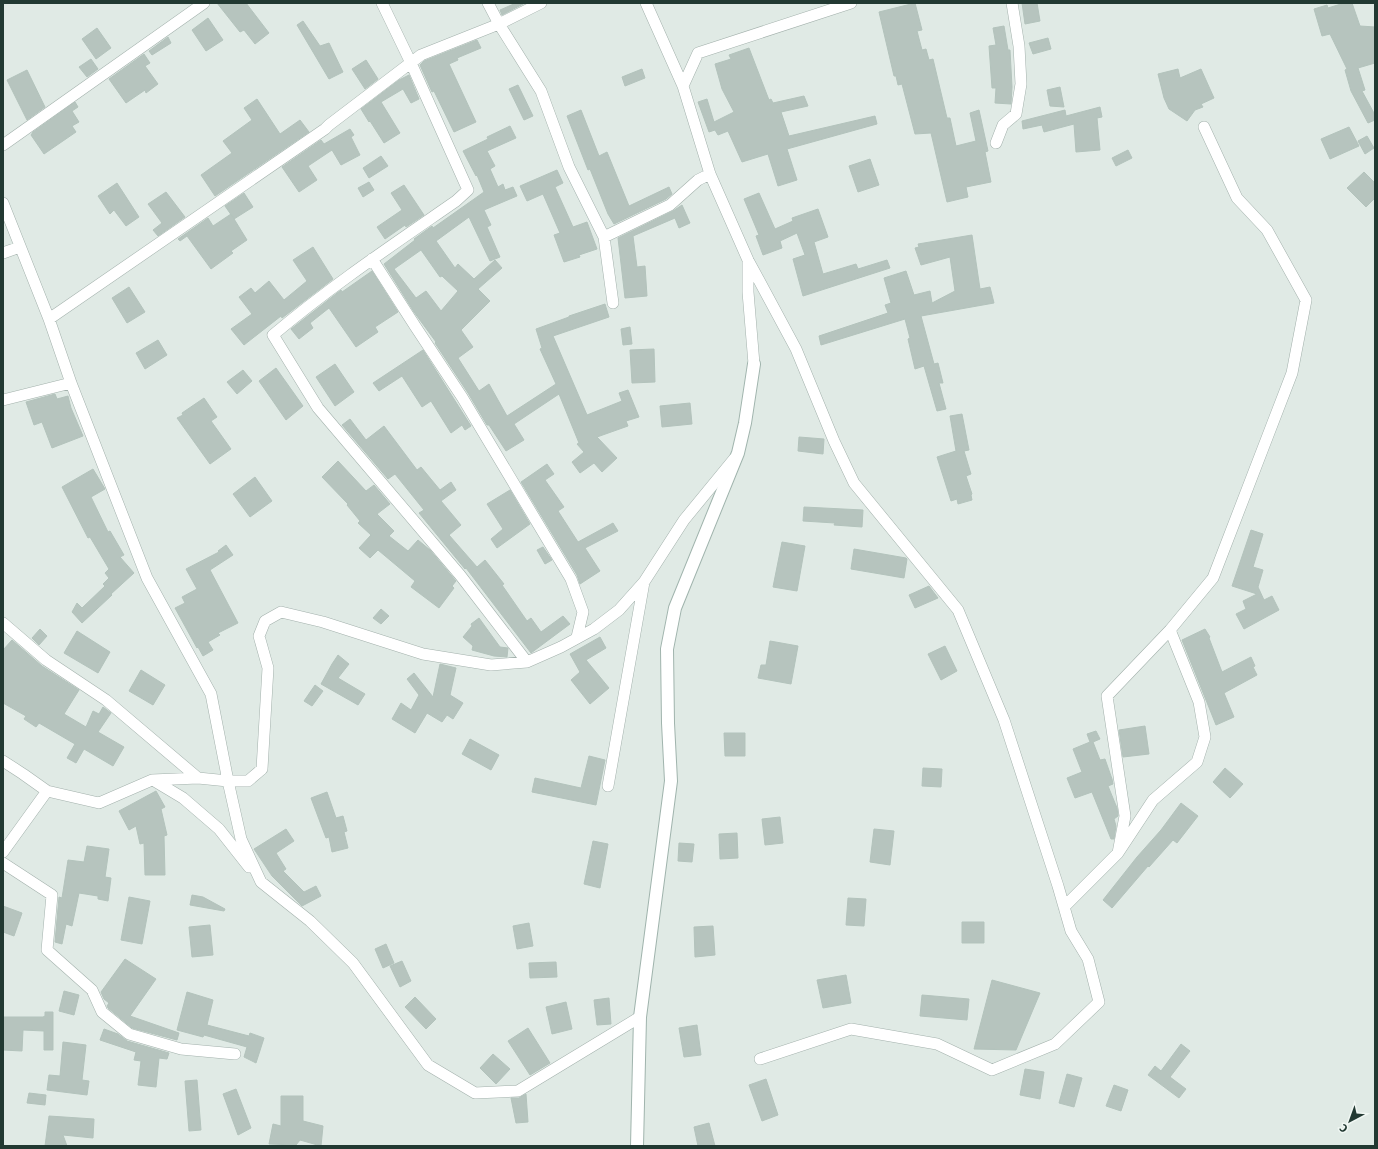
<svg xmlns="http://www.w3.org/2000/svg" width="1378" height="1149" font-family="'Fira Sans',sans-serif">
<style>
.building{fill:#b6c4be;stroke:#b3c3bc;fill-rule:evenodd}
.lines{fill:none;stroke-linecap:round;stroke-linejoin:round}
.street-casing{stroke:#a3b1ac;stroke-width:12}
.secondary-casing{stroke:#a0b4ad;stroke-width:14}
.street{stroke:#fff;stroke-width:11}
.secondary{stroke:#fff;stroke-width:12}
</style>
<rect width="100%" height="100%" fill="#e0eae5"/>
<path class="building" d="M217 3H246L269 33 255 44 244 30 240 32Z
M516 3H525L502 15 500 10Z
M915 3 922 30 917 31 922 50 926 49 929 60 933 59 947 118H950L956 146 976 141 970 113 979 110 988 151 985 152 991 182 966 187 968 197 947 202 931 133 915 134 902 84 898 85 896 76H894L879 12Z
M1022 3H1037L1040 21 1025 24Z
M1344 3H1352L1360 26 1375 27V63L1358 68 1365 90 1362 91 1375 115V120L1368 123 1351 91 1345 70 1347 69 1330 34 1322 36 1314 9 1327 5 1328 8Z
M208 18 223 40 206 51 192 30Z
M303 21 320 46 329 43 343 72 329 79 297 25Z
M1004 26 1008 50H1010L1012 87 1011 104 995 103 996 88H992L989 46 996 45 993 28Z
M97 28 111 48 96 59 82 39Z
M168 37 171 43 152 55 149 51Z
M1048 38 1051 49 1033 54 1029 43Z
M477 40 481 48 457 58 458 60 449 64 476 122 454 132 434 91 432 92 420 65 424 61Z
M749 48 769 100 771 99 773 103 804 96 808 106 781 112 789 136 875 116 877 124 787 149 797 180 778 186 768 154 742 162 728 131 718 135 715 130 709 132 698 102 707 99 714 122 734 112 722 89 715 64 731 59 729 55Z
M144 54 150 63 145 66 158 84 146 93 145 90 126 103 109 79Z
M91 59 98 69 87 77 79 67Z
M366 60 378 79 365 89 352 69Z
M642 69 645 78 625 86 622 77Z
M1178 69 1180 78 1201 69 1214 98 1201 104 1203 107 1195 110 1187 121 1169 109 1164 98 1158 74Z
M27 70 45 107 27 120 7 80Z
M409 75 419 99 411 103 403 89 381 102 400 133 384 143 370 121 369 122 361 109 399 80Z
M518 85 533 116 524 120 509 89Z
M1060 87 1064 107 1050 106 1047 90Z
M257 99 280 134 300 120 309 132 215 196 201 175 232 153 223 141 252 120 244 108Z
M75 102 78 107 72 111 79 122 72 126 76 132 44 154 31 135 33 132Z
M1100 107 1102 117 1097 118 1100 150 1076 152 1074 124 1044 132 1042 125 1023 129 1022 121 1065 110 1066 116Z
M581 110 599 156 607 152 629 206 669 187 672 194 666 199 614 224 608 214 590 169 588 170 567 116Z
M510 126 516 138 487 151 495 166 490 169 498 187 503 184 505 190 513 187 517 196 484 210 491 225 487 227 500 257 490 261 469 217 436 241 455 268 458 264 474 279 495 260 502 268 478 289 490 301 461 330 473 347 458 358 479 391 489 384 507 416 556 384 540 349 542 348 536 329 569 317V316L605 304 609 317 553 336 587 415 622 401 619 393 628 390 639 417 626 421 628 426 597 437 617 458 602 472 594 463 580 473 572 462 584 452 577 444 579 443 559 394 514 424 524 440 506 451 489 425H487L468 393 435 343 436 342 414 312 384 264 415 240 414 239 432 226 433 228 484 192 477 175 476 176 463 151 488 139 487 137ZM421 250 440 277 442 276 458 291 441 311 426 291 416 298 394 269Z
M1349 127 1359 146 1330 159 1321 139Z
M350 129 354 135 351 137 360 155 341 165 332 150 308 166 317 180 299 192 282 167 321 140 324 144Z
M1367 136 1374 148 1365 154 1358 141Z
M1128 150 1132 158 1116 166 1112 158Z
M381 156 388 166 369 178 363 168Z
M870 159 879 185 858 192 849 166Z
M557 170 563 183 555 187 573 227 587 222 597 249 579 255 580 257 564 262 554 235 560 233 543 194 527 201 520 186Z
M1364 172 1375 183V198L1366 207 1347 188Z
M369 182 374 190 363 197 358 188Z
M117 183 139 217 126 226 114 210 110 214 98 196Z
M404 185 424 215 406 227 405 225 385 239 377 227 402 210 391 193Z
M166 192 185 217 158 236 153 230 162 223 148 204Z
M244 193 253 207 234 219 225 206Z
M759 193 775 229 793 221 792 218 818 209 828 237 814 242 823 274 856 264 858 269 887 260 890 268 803 296 793 259 805 255 797 233 780 241 782 248 763 255 756 236 759 235 744 199Z
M682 205 690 223 679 228 675 218 633 236 637 267 645 266 647 296 625 298 618 238 673 211Z
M231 214 247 240 231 251 233 253 211 269 187 236 180 241 178 239 208 218 213 226Z
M972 235 980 289 990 287 994 303 921 316 934 364 938 363 943 383H939L946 409 937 411 924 366 915 369 908 339 910 338 905 319 821 345 819 336 888 313 885 305 891 303 884 278 906 271 914 295 930 291 932 303 955 291 950 257 921 265 915 248 919 247 918 244Z
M313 247 333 279 282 318 281 316 244 345 231 329 252 314 239 297 251 288 255 293 269 281 284 300 307 281 293 260Z
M372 271 398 312 375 327 378 332 356 347 329 308 310 323 313 328 299 339 291 329 341 290 342 292Z
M129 287 145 312 127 323 112 298Z
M630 327 632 344 623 345 621 329Z
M158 340 167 355 145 369 136 353Z
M654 349 655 382 632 383 630 350Z
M423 350 471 426 465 430 462 425 451 433 431 401 422 407 402 376 379 391 373 383Z
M335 364 354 392 335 406 316 377Z
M276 368 303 406 286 420 259 381Z
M243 370 252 381 237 394 227 382Z
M55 394 57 399 68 396 71 408 83 436 52 448 42 422 34 425 26 402Z
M204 398 217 417 211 421 231 449 210 464 177 418 183 415 182 413Z
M690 403 692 424 662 427 660 406Z
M962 414 969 450 964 451 971 474 966 476 972 494 971 495 972 500 958 504 957 499 951 501 937 457 956 451 950 416Z
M350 419 366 440 384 426 417 470 421 467 440 490 451 482 456 490 441 501 461 525 449 535 477 567 485 560 504 584 502 585 527 621 531 618 541 632 563 616 570 624 531 653 466 568 465 569 419 513 424 510 395 474 388 479 342 425Z
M799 437 824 439 823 454 798 451Z
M338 461 366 491 374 485 390 504 377 514 394 531 389 536 408 551 418 540 430 550 456 581 452 586 454 588 439 608 411 587 415 581 378 550 370 558 359 548 371 535 358 523 360 521 347 505 348 504 322 477Z
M547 464 554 474 545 480 564 507 558 511 578 542 613 523 618 531 585 548 600 571 580 584 577 575 521 482Z
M93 469 105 489 91 497 108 532 110 531 124 555 120 557 134 573 111 594 112 595 82 623 72 612 77 603 82 608 105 586 103 584 109 578 105 573 109 569 90 537 88 538 62 487Z
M255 477 272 501 250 517 233 494Z
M510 490 530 524 497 548 491 539 503 529 487 504Z
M804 507 863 510 862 527 834 525 835 523 803 521Z
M1251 530 1263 534 1253 567 1263 570 1258 587 1264 600 1272 596 1279 610 1244 629 1236 614 1246 609 1243 601 1257 594 1232 586Z
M782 542 805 546 797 591 773 587Z
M226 545 233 555 210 570 238 623 218 633 220 635 208 642 213 650 203 656 198 647 197 648 175 608 185 603 182 597 197 589 186 569 219 552 218 551Z
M543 547 552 560 545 564 537 550Z
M854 549 906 558 907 559 904 578 851 569Z
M929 586 938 598 915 608 909 595Z
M381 609 389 616 381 624 373 618Z
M479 618 500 647 508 648 507 657 494 656 472 650 473 646 463 637 472 626 471 624Z
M40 629 47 636 39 645 32 638Z
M1205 629 1210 637 1209 638 1222 672 1251 657 1255 666 1253 667 1257 675 1224 693 1234 717 1216 725 1182 640Z
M77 631 110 652 98 673 64 653Z
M600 637 606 648 586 660 609 688 590 704 571 680 580 672 570 654Z
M12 640 42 666 79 690 64 714 86 727 93 711 99 714 103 707 111 713 98 732 124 747 113 766 84 749 76 763 67 758 75 744 39 723 36 727 24 719 26 716 3 703V650Z
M770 641 798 646 791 684 758 678 761 665H766Z
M945 646 957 671 941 680 928 654Z
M338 655 349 664 338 678 365 694 358 705 321 684 332 664Z
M440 664 456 668 450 695 463 703 453 719 447 715 442 722 427 713 415 733 392 719 401 703 411 710 419 695 407 679 414 673 433 697Z
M141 670 165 685 153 705 129 691Z
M315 685 323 691 312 706 304 701Z
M1145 726 1149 754 1123 757 1119 730Z
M1096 731 1100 739 1093 742 1100 760 1105 759 1112 779 1113 784 1108 786 1117 808 1118 816 1114 819 1116 826 1114 839H1111L1092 792 1075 798 1067 778 1082 772 1073 749 1090 742 1087 734Z
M724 733H745V756H725Z
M470 739 499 755 491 770 462 754Z
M589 756 605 760 596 805 532 792 535 778 581 788Z
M923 768 942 769 941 787 922 786Z
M1225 768 1243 784 1230 798 1213 782Z
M156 791 165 807 161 809 167 835 164 836 165 875H145L144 843 140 844 136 826 129 830 119 811Z
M327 792 336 818 343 816 347 831 344 832 348 848 332 852 329 837 326 838 311 798Z
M1181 803 1198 816 1177 843 1173 840 1149 867 1148 866 1112 908 1103 900 1137 857 1161 830Z
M780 817 783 843 765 845 762 819Z
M286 829 294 841 276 853 286 869 283 871 304 892 316 886 321 896 302 906 272 876 254 849Z
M874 829 894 831 890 865 870 862Z
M737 833 738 858 720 859 719 834Z
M593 841 608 844 600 888 584 884Z
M679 843 694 844 692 862 678 861Z
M87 846 109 849 105 877 111 878 108 901 98 899V896L79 893 72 926 66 924 62 944 55 942 59 897 62 898 68 860 84 862Z
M192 895 203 897 225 909 224 911 190 905Z
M129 897 150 901 142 944 121 940Z
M848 898 866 899 864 926 846 925Z
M3 906 22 913 14 936 3 932Z
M962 922H984V943H962Z
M529 923 533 946 517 949 513 926Z
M210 925 213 955 192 957 189 927Z
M713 926 715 955 695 957 694 927Z
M386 944 394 963 383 968 375 949Z
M125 959 156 979 130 1016 179 1033 177 1040 132 1028 108 1008 107 1006 109 1003 104 999 101 992Z
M402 961 411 981 400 987 390 966Z
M556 962 557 977 530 978 529 963Z
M846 975 851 1003 823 1008 817 980Z
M992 980 1040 993 1016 1050 974 1049Z
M64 991 79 995 74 1015 59 1011Z
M187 992 213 1000 207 1025 249 1036 250 1033 264 1038 256 1063 244 1057 247 1047 204 1035 203 1037 177 1030Z
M922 995 969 999 967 1020 920 1016Z
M415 997 436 1019 426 1029 405 1007Z
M609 998 611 1024 597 1025 594 1000Z
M566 1002 572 1029 552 1034 546 1007Z
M45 1012H53V1050H44V1031L23 1030 22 1051 3 1050V1017H43L45 1016Z
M697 1025 701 1055 684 1057 679 1028Z
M528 1028 550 1063 530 1075 508 1041Z
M104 1029 118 1034 127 1041 169 1053 167 1059 159 1058 156 1087 138 1085 141 1061 134 1060 136 1052 100 1040Z
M63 1042 86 1045 82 1080 89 1081 87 1095 47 1090 49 1075 60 1076Z
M1181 1044 1190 1051 1170 1077 1186 1089 1179 1098 1148 1075 1155 1066 1161 1071Z
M493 1054 510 1069 496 1084 480 1068Z
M1025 1069 1044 1072 1040 1099 1020 1095Z
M1067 1074 1082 1078 1074 1107 1059 1103Z
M766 1079 778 1115 762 1121 749 1085Z
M197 1080 201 1130 189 1131 185 1081Z
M1114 1085 1128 1090 1121 1111 1106 1106Z
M236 1089 251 1128 238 1135 223 1094Z
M29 1093 46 1095 45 1105 27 1103Z
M526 1094 528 1122 516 1123 511 1098H519Z
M281 1096H303V1121L323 1126 321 1146 300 1140 296 1145 269 1144 273 1124 281 1126Z
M49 1116 94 1119 93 1138 63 1135 67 1146H45Z
M709 1123 715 1146H698L694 1127Z"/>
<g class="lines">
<defs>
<path id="street" d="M382 3 411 63 468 190 456 201C394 244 331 286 273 335L318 408 460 575 527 662
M488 3 499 24 541 91 569 167 604 237 613 303
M646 3 683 86
M996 143 1003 125 1016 114 1021 84 1019 46 1012 3
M3 145 204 3
M3 203 49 319 71 383 147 578 211 694 228 781 198 778 152 780 99 803 47 791 3 852
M604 237 670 205 698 180 710 174
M3 253 20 247
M372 259 415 326 462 397 571 579 583 612 577 637
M748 260V292L754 364
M49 319 325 129 329 125 421 55 499 24 541 3
M3 400 71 383
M3 623 46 660 106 700 198 778
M3 761 23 774 47 791
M153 780 183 798 219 829 249 867
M608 786 644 582
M1118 853 1125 816 1107 696 1170 630 1213 578 1292 373 1306 300 1267 230 1237 198 1204 127
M3 863 52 895 47 950 92 990 102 1012 129 1034 181 1049 235 1054
M1064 907 1118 853 1153 800 1197 762 1205 737 1199 702 1170 630
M640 1017 518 1091 475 1093 428 1065 353 963 310 921 261 882 241 839 228 781H248L262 769 268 668 259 636 265 621 281 612 323 622 423 654 491 665 527 662 561 647 594 629 619 610 644 582 684 520 734 459
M760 1059 851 1029 937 1044 992 1070 1055 1044 1099 1002 1088 959 1071 931 1058 886 1004 720 958 610 854 483 834 441 796 349 748 260 710 174 683 86 698 53 851 3"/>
<path id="secondary" d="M637 1146 640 1017 671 781 668 723 667 649 675 608 738 453 745 423 754 364"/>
</defs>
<use href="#street" class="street-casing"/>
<use href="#secondary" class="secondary-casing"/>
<use href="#street" class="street"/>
<use href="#secondary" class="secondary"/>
</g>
<rect width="1378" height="1149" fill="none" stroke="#223932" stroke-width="8"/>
<g transform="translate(1350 1121) rotate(221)" stroke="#f0f7f3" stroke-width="3" paint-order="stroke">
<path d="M0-3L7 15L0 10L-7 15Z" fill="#223932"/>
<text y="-6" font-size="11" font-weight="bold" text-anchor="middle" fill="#223932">С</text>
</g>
</svg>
